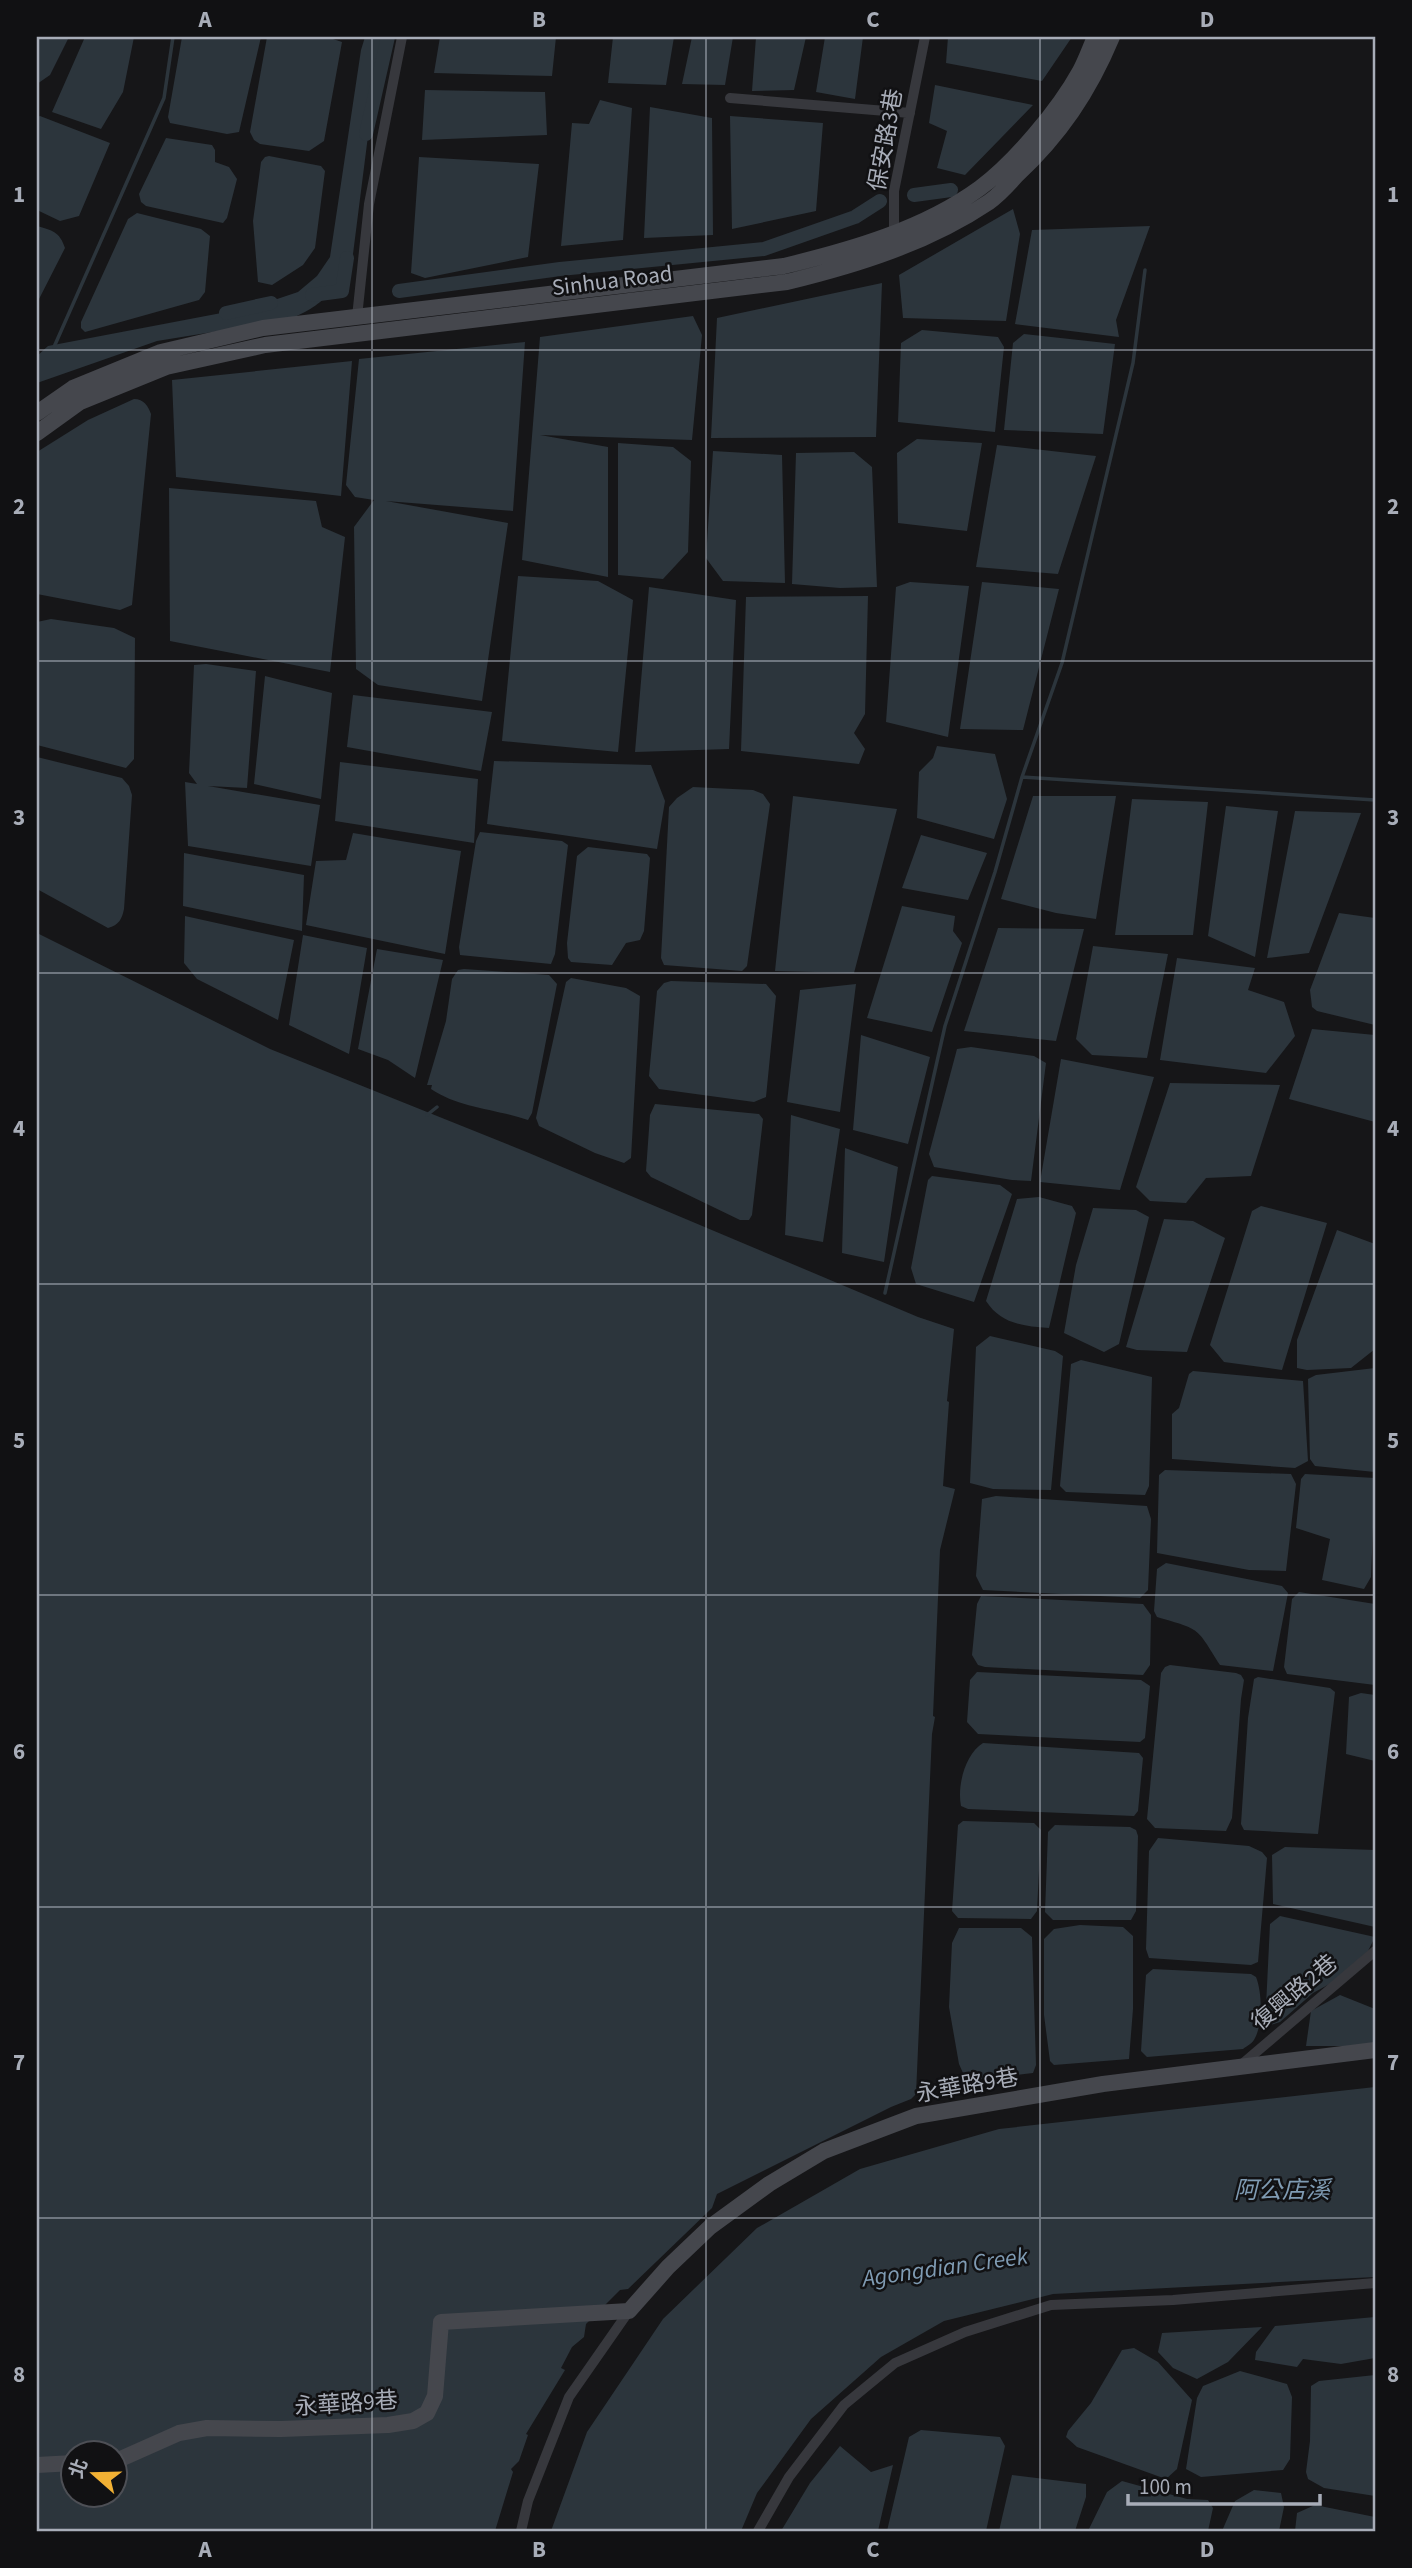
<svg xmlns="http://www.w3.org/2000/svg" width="1412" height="2568" font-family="'Source Sans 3','Noto Sans TC',sans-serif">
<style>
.water{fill:#2c353c;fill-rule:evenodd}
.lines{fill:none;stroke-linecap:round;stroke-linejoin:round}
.stream{stroke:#2c353c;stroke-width:3.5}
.canal{stroke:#2c353c;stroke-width:14}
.street{stroke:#37383d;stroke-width:10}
.secondary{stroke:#45474d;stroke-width:16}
.grid{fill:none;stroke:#a8adb8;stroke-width:2;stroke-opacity:0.55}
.labels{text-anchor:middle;stroke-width:5;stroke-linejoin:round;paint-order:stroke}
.street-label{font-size:23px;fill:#a8adb8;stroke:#111113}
.water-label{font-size:24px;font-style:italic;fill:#7f9bb3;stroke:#111113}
.neatline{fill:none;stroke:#a8adb8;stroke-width:2.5}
.grid-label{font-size:23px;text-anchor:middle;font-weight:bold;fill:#a8adb8}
</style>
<rect width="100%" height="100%" fill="#161618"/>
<path class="water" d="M37 37H69L50 75 37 84Z
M85 37H134L123 92 101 129 52 112Z
M182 37H261L239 132 227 134 170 123 168 117Z
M267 37H327L342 42 324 141 309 151 260 144 254 140 250 132Z
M365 37H383L377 65 353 254C340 288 322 307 287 320L157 341 37 383V356L48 346 253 307 298 292 317 276 330 257 361 50Z
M440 37H556L552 76 434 73Z
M613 37H674L666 85 608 83Z
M692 37H733L725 85 682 84Z
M756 37H806L794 90 752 91Z
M825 37H863L855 99 816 92Z
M948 37H1072L1042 81 946 63Z
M935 85 1033 105 965 175 937 168 947 131 929 123Z
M425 90 545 92 547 135 422 140Z
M600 100 632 108 623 240 561 246 572 123 589 124Z
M650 107 712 118 713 235 644 238Z
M40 116 110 143 79 216 60 221 37 210V117Z
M730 116 823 123 816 211 732 229Z
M166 138 212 145 215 150V162L229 167 237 179 227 218 223 223 146 206 141 202 139 194Z
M269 156 321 166 325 171 315 248 303 265 272 285 258 282 253 221 261 162 265 157Z
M419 157 539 164 528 257 425 278 411 273Z
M1013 209 1020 234 1006 321 903 318 899 275Z
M137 213 201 229 210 236 205 292 199 300 85 332 81 328V322L128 219Z
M37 226C52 230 60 232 65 248L37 303Z
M1150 226 1116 320 1119 337 1015 324 1032 230Z
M882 283 876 437 711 438 717 318Z
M693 316 702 335 692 440 540 435 608 447V577L522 560 540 337Z
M922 330 998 337 1004 347 995 432 898 422 901 343Z
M1024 334 1115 344 1103 434 1004 430 1013 343Z
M525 342 513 511 386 501 508 523 482 701 378 685 356 669 354 527 374 500 355 497 346 485 359 359Z
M352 361 341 496 176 477 172 380Z
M134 399C144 399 148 406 151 414L132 605 120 610 37 594V452L88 420Z
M917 439 982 443 967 531 898 523 897 453Z
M618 443 673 447 691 461 688 552 663 579 618 575Z
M997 445 1096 456 1058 574 976 567Z
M713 451 782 455 785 583 723 581 706 558Z
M854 452 872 467 877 587 840 588 792 584 796 453Z
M169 488 316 501 322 527 345 537 330 672 170 641Z
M518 576 598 581 633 600 618 752 502 741Z
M910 582 969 586 948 737 886 722 896 587Z
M982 582 1059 589 1023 730 960 729Z
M649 587 736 600 729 749 635 752Z
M868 596 865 714 854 733 865 749 859 764 741 751 746 597Z
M51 619 114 628 135 638 134 759 126 768 37 745V622Z
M206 664 256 671 247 788 208 786 320 805 311 866 188 846 185 782 197 784 189 773 194 665Z
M265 676 332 693 321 799 254 784Z
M353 695 492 712 481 771 347 747Z
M937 746 995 754 1007 799 994 839 917 818 919 772 933 758Z
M37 757 122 778 129 786 132 795 124 909C122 919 119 925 108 928L37 889Z
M494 761 651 765 665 801 657 849 487 824Z
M340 762 478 779 474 843 335 821Z
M693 787 753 790 763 794 770 804 747 966 742 971 664 965 661 958 669 807 677 798Z
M793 796 897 809 854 973 775 971Z
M1033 796H1116L1096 919 1056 913 1001 899Z
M1132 799 1208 802 1193 935H1115Z
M1226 806 1278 811 1255 957 1208 936Z
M1295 811 1361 813 1309 953 1267 958Z
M480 832 562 841 568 845 555 954 551 964 460 955 459 947 476 841Z
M353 833 461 851 445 954 306 925 316 861 346 860Z
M921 835 987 853 968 900 902 888Z
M588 847 647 854 650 858 644 931 640 940 626 943 612 965 571 962 568 958 567 943 577 856Z
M184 853 304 875 302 931 183 906Z
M902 906 955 916 953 931 962 943 932 1032 867 1018Z
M1339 913 1375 918V1025L1317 1011 1312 1007 1310 990Z
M185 916 294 940 278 1020 197 979 184 963Z
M998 928 1084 929 1056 1041 964 1031Z
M37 933 270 1049 529 1153 918 1317 954 1329 947 1401 949 1402 943 1486 955 1489 940 1550 933 1716 935 1717 932 1734 916 2094 911 2099 891 2107 717 2194 712 2208 628 2289 620 2290 586 2324 584 2337 572 2347 561 2368 565 2370 526 2434 528 2435 519 2461 511 2469 513 2472 495 2531H37ZM74 2452H116V2494H74Z
M303 935 367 948 349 1054 289 1025Z
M1093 946 1168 954 1147 1058 1092 1055 1076 1039Z
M377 949 443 960 415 1078 388 1060 358 1049Z
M1177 958 1255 968 1248 990 1284 1002 1295 1036 1266 1073 1160 1060Z
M464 969 549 975 557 984 532 1113 528 1120C496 1109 459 1108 431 1089L432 1085H427L446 1021 452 979 458 970Z
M571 978 626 988 640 996 631 1158 624 1163 595 1153 539 1126 536 1118 566 982Z
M671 981 766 984 776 996 766 1097 754 1102 659 1089 649 1076 657 991 664 983Z
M856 984 840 1112 787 1102 800 990Z
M1312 1029 1375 1035V1122L1289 1099Z
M861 1035 930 1057 908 1144 853 1130Z
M971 1047 1034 1056 1046 1063 1031 1181 1012 1180 934 1167 929 1154 957 1049Z
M1061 1059 1154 1077 1120 1190 1040 1182Z
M1170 1083 1280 1085 1251 1176 1206 1178 1186 1203 1150 1201 1136 1187Z
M655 1104 759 1114 763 1119 752 1215 749 1220H740L651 1177 646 1171 650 1115Z
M791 1115 840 1129 823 1242 785 1235Z
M845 1148 898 1167 884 1262 842 1253Z
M932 1176 1000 1185 1012 1194 974 1302 916 1284 911 1268 928 1180Z
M1039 1197 1072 1206 1076 1213 1049 1328C1023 1326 1001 1324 986 1301L1017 1199Z
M1261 1206 1327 1223 1282 1370 1224 1362 1210 1345 1252 1211Z
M1093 1208 1136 1210 1149 1217 1119 1344 1104 1352 1064 1333 1076 1265Z
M1164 1219 1193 1221 1225 1238 1187 1352 1137 1350 1126 1347Z
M1337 1230 1375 1244V1349L1351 1368 1307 1370 1297 1368V1340Z
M990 1336 1055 1351 1063 1356 1051 1490 993 1489 970 1483 976 1347Z
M1081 1360 1152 1377 1149 1486 1145 1495 1066 1492 1060 1486 1071 1364Z
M1375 1368V1472L1315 1466 1310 1459 1308 1379 1316 1375Z
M1193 1371 1303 1381 1308 1461 1295 1468 1172 1459V1414L1179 1408 1189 1374Z
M1165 1470 1291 1474 1296 1484 1286 1571 1249 1570 1157 1553 1159 1475Z
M1305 1474 1375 1478 1371 1577 1364 1589 1322 1580 1330 1539 1296 1528 1301 1479Z
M996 1496 1147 1506 1151 1519 1148 1590 1140 1598 983 1590 976 1576 982 1499Z
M1166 1563 1282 1586 1288 1593 1273 1671 1220 1665C1196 1627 1202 1630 1157 1617L1154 1611 1157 1569Z
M1299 1592 1375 1604V1685L1287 1674 1284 1667 1292 1599Z
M981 1596 1143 1604 1151 1615 1150 1665 1143 1675 985 1667 978 1665 972 1655 977 1604Z
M1170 1665 1236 1673 1241 1675 1244 1680 1241 1699 1232 1818 1226 1831 1155 1828 1147 1819 1161 1673 1165 1667Z
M977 1672 1141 1680 1150 1686 1145 1738 1140 1742 978 1734 967 1722 970 1680Z
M1258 1677 1330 1688 1335 1692 1318 1834 1244 1830 1241 1824 1248 1718 1254 1679Z
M1361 1693 1375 1695V1761L1346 1754 1349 1697Z
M983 1743 1139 1753 1143 1758 1138 1811 1134 1816 968 1809 961 1806C957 1786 965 1754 983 1743Z
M963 1821 1034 1823 1041 1830 1037 1911 1031 1919 958 1918 952 1911 958 1825Z
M1055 1825 1130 1827 1136 1830 1138 1836 1136 1911 1131 1920H1053L1045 1912 1048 1832Z
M1158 1838 1249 1846 1262 1852 1267 1858 1258 1962 1251 1965 1149 1958 1146 1949 1149 1851Z
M1285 1847 1375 1850V1927L1273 1904 1272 1855Z
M1280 1916 1375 1937 1368 1951 1335 1981 1313 1993 1280 2022 1265 2027 1270 1924Z
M1080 1925 1123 1927 1133 1936V2009L1129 2059 1054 2065 1050 2061 1044 2015V1939L1054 1929Z
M959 1928H1021L1032 1937 1036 2065 1033 2073 974 2080 963 2073 959 2064 949 2007 952 1943Z
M1153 1969 1251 1974 1256 1977C1262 1992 1263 2023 1255 2038 1253 2043 1247 2046 1243 2049L1147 2057 1141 2051 1146 1975Z
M1340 1995 1375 2009V2046H1306L1311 2011Z
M1375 2087V2277L1053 2294 944 2321 881 2357 811 2419 757 2493 741 2531H551L587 2432 663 2319 757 2228 860 2169 999 2129Z
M1375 2317V2358L1341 2364 1303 2359 1297 2367 1255 2360 1256 2352 1275 2326Z
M1262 2327 1228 2362 1197 2379 1173 2368 1158 2352 1162 2333Z
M1134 2348 1158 2362 1192 2400 1177 2469 1166 2479 1077 2447 1066 2437 1068 2431 1091 2403 1122 2350Z
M1240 2371 1287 2384 1292 2397 1290 2459 1283 2470 1201 2477 1186 2469 1197 2398 1203 2386Z
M1375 2375V2496L1324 2488 1308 2479 1306 2472 1310 2441 1311 2386 1319 2381Z
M921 2430 1000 2437 1005 2446 986 2531H887L909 2437Z
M840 2446 871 2472 893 2465 878 2531H781L810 2483Z
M1012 2475 1086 2484V2497L1075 2531H999Z
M1122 2481 1187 2499 1208 2500 1213 2508 1208 2531H1088L1107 2492Z
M1254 2490 1281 2493 1284 2507 1279 2531H1222L1235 2501Z
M1315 2505 1375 2517V2531H1295L1297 2513Z"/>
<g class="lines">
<path class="stream" d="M54 347 164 98 173 37
M1022 777 1375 800
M427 1115 437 1107
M885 1293 945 1026 995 872 1022 777 1062 663 1133 363 1145 270"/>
<path class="canal" d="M366 134 388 37
M914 195 951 190
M399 291 560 269 764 249 855 217 880 201
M312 295 342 291 347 258
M226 313 271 303"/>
<path class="street" d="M730 98 910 113
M894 237V191L925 37
M357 317 369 204 402 37
M1241 2065 1375 1951
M521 2531 528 2501 569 2397 629 2311
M758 2531 789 2477 844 2405 895 2363 965 2332 1051 2305 1173 2300 1375 2283"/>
<path class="secondary" d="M37 413 73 388 161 352 263 328 784 266C851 250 924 229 980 188 1015 162 1059 109 1080 71 1086 60 1090 48 1095 37
M37 433 80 402 166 367 265 345 787 282C857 265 928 243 989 202 999 195 1008 185 1016 176 1060 135 1089 92 1112 37
M116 2461 179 2433 207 2428 281 2429 388 2425 413 2421 427 2413 435 2396 441 2322 629 2311 668 2267 710 2227 769 2184 824 2151 916 2116 1103 2084 1375 2050
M37 2465 74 2463"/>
</g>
<path class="grid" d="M372 37V2531M706 37V2531M1040 37V2531M37 350H1375M37 661H1375M37 973H1375M37 1284H1375M37 1595H1375M37 1907H1375M37 2218H1375"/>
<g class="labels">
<g class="street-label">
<text transform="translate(885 140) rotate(-80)" y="8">保安路3巷</text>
<text transform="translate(612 280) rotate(-7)" y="8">Sinhua Road</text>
<text transform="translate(1294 1992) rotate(-40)" y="8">復興路2巷</text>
<text transform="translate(967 2085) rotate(-10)" y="8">永華路9巷</text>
<text transform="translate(346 2403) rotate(-4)" y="8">永華路9巷</text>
</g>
<g class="water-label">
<text x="1282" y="2198">阿公店溪</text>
<text transform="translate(945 2267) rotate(-8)" y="8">Agongdian Creek</text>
</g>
</g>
<rect width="1412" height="2568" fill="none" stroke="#111113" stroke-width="77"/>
<g transform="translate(94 2474) rotate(290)"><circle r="33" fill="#111113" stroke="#4d4f55" stroke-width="2"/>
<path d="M0-5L12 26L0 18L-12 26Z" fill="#f2b134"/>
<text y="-10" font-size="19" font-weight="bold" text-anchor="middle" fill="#a8adb8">北</text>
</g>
<path d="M1128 2494v10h192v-10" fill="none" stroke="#a8adb8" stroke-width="3.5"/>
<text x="1139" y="2494" font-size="21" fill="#a8adb8" stroke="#111113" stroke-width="5" paint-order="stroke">100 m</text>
<rect x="38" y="38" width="1336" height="2492" class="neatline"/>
<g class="grid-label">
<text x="205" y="27">A</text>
<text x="539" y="27">B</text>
<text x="873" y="27">C</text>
<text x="1207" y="27">D</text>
<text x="19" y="202">1</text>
<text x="1393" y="202">1</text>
<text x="19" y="514">2</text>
<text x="1393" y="514">2</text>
<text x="19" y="825">3</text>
<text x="1393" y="825">3</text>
<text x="19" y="1136">4</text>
<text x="1393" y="1136">4</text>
<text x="19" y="1448">5</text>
<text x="1393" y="1448">5</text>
<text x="19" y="1759">6</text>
<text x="1393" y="1759">6</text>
<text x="19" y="2070">7</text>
<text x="1393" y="2070">7</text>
<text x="19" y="2382">8</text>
<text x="1393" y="2382">8</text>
<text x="205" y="2557">A</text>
<text x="539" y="2557">B</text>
<text x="873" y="2557">C</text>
<text x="1207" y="2557">D</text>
</g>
</svg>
